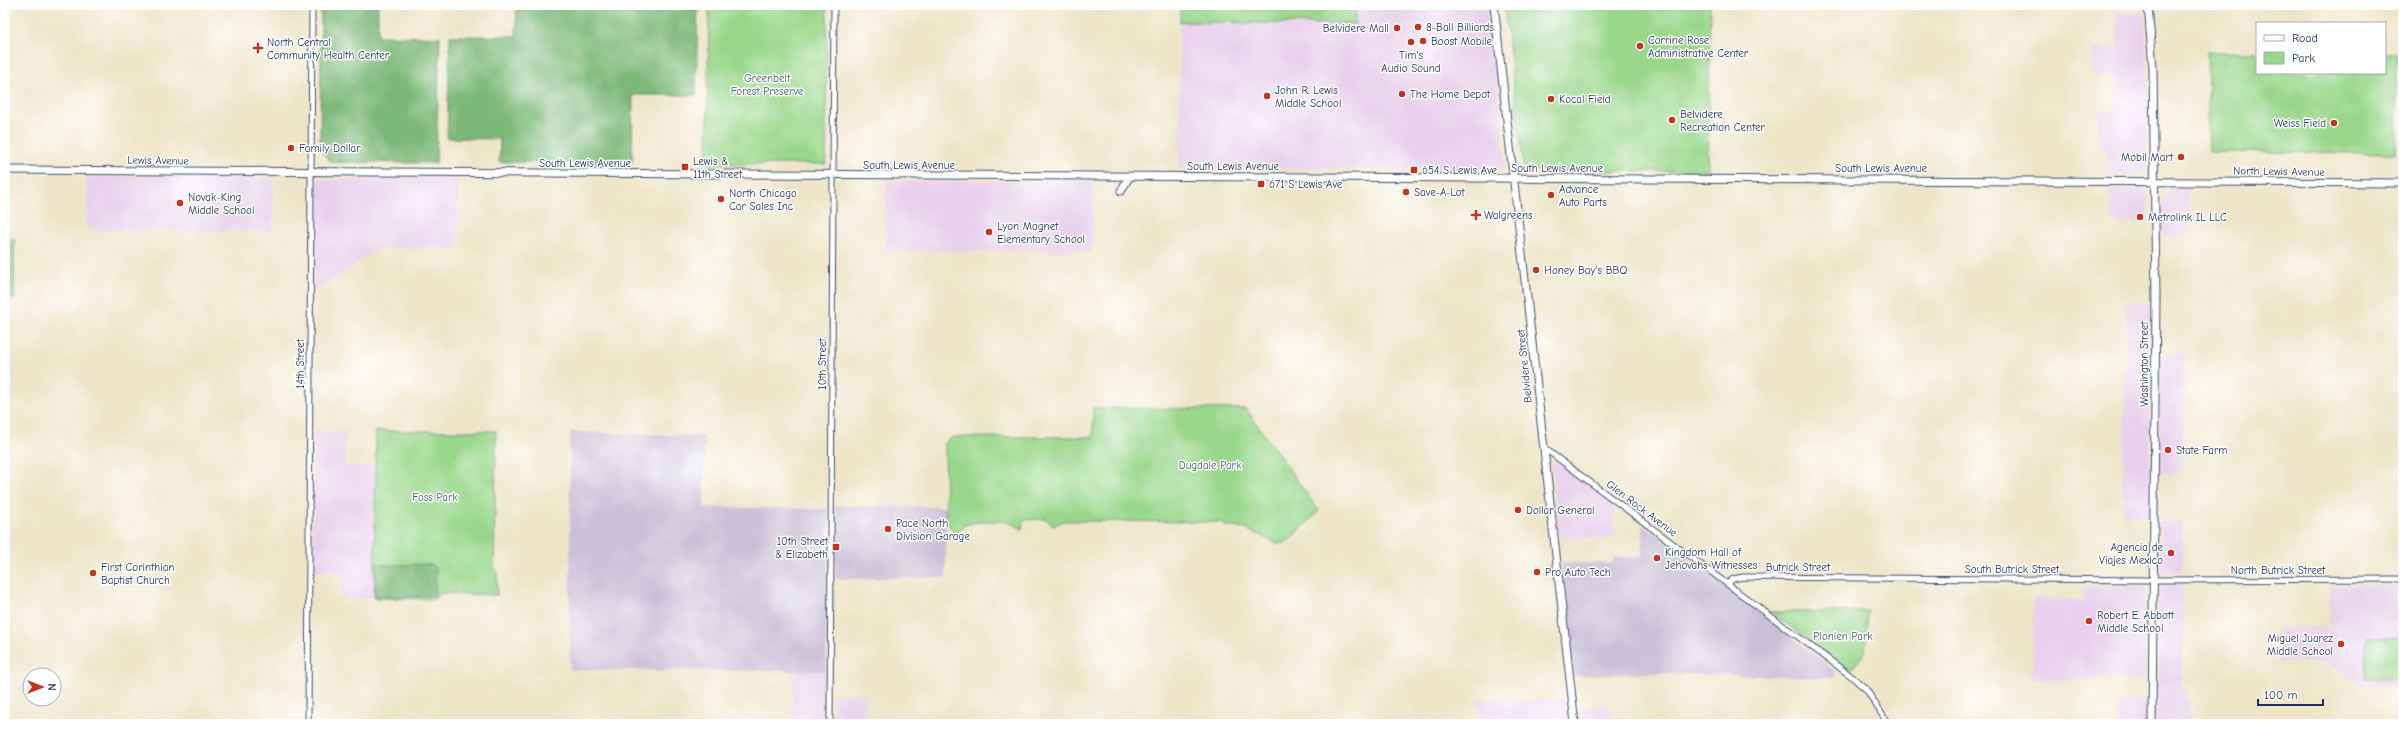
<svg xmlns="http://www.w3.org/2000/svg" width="2408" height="729" font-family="'Comic Neue',sans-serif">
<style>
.built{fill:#e9d1ed}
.industrial{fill:#c9bfd7}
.green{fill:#9ad78b;stroke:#5a8374}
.forest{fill:#7bb877;stroke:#4b746a}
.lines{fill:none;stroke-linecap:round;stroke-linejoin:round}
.minor-casing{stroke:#3b4a6e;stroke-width:7}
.major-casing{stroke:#3b4a6e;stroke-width:9}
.minor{stroke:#fff;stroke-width:5}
.major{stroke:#fff;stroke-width:7}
.poi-dot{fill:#c8321e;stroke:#fff;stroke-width:1.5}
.labels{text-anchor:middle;stroke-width:3;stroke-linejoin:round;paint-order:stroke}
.poi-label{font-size:11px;fill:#1b2f5e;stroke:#fff;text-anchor:start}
.park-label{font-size:11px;fill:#41616c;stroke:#fff}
.street-label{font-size:11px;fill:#1b2f5e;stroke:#fff}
</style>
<rect width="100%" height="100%" fill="#fff"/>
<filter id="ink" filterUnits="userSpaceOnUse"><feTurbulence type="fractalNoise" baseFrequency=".025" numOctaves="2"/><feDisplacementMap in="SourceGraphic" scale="8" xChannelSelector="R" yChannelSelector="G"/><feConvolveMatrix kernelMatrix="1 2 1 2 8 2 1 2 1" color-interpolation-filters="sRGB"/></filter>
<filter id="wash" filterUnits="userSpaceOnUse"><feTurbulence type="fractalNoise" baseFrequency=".012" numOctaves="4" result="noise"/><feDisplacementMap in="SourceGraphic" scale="16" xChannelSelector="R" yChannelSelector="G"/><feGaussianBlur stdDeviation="0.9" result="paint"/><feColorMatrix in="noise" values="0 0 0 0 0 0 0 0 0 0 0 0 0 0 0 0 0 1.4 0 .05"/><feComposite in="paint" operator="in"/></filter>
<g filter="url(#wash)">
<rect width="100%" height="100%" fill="#eee5c8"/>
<path class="built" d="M1355 5H1489L1506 169 1179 168 1180 22 1355 24Z
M2117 13 2145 14 2148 88 2147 165 2144 171 2137 175H2105L2106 150 2100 147 2098 112H2117V77L2091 76 2092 48 2117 49Z
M87 176 273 177V231L87 230Z
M459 177 457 249 384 248 376 250 314 293 315 185 319 180Z
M886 181H1093V251H886Z
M2110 187 2142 189 2148 197V222H2110Z
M2170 189H2188L2189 235H2163V197Z
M2127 302H2150V515H2122Z
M2161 354H2183V472L2160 473Z
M314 431H345V466H375L373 598H341V570L313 571Z
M1556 460 1614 503V538H1559L1551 464Z
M2159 522H2183V572H2159Z
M2183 583 2182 685 2191 715 2190 724H2118V701H2158L2159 584Z
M2403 584V686L2361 685 2326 662 2278 661 2279 627H2330V586Z
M2083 586H2146L2145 679H2032L2033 599 2083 600Z
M793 671H826V724H793Z
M834 694H866L865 724H834Z
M1477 699 1567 700 1570 724H1482Z
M1578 707H1611V724H1580Z"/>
<path class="industrial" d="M570 432 704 436V507L828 509 826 671 570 670Z
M835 506 946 507V577L835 579Z
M1643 524 1835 670V678L1654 673 1574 676 1561 563H1613V557H1642Z"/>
<path class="green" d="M709 5H827L826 164H707Z
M1180 5H1355V24L1180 22Z
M1504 5H1710L1708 171H1524Z
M2207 52H2257V73H2385V53H2397L2396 153 2209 152Z
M5 239H14V298H5Z
M1093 408 1246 409 1319 511 1286 543H1277L1243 528 1225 526 1221 522 1063 521 1054 526 1046 519 1023 520 1022 529 1008 521H991L972 523 965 525 955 534 946 521 945 442 954 437H1093Z
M376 431H496L494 567 497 571V595L440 593 435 599 374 598Z
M1868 611 1865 652 1850 671 1771 612Z
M2367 637H2403V679H2366Z"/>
<path class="forest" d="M321 5H378V36L440 37 436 163 331 162 324 155 320 144Z
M517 5H698L696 95H633L632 162H499L500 139 447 138 450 36H516Z
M376 563C390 568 415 562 433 565L436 569 435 593 434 596 375 597Z"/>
</g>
<g filter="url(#ink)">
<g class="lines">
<defs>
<path id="minor" d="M1544 448 1851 676 1866 689 1888 724
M1727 584 1733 579 1743 577 2148 580 2403 579
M308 724 312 5
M830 724 834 5"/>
<path id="major" d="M1494 5 1575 724
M2148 5 2153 68 2156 296 2152 724
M5 170 2403 183
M1121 191 1129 177"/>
</defs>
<use href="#minor" class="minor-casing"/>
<use href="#major" class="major-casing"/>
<use href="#minor" class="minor"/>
<use href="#major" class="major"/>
</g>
</g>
<g class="poi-dot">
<circle cx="1418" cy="27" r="4"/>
<circle cx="1397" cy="28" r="4"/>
<circle cx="1423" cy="41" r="4"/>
<circle cx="1411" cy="42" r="4"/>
<circle cx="1640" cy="46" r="4"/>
<path d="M256 42h4v4h4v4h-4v4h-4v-4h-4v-4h4z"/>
<circle cx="1402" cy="94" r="4"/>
<circle cx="1267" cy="96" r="4"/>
<circle cx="1551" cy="99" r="4"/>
<circle cx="1672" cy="120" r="4"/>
<circle cx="2334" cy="123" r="4"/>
<circle cx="291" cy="148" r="4"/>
<circle cx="2181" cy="157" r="4"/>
<rect x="681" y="163" width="8" height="8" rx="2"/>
<rect x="1410" y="166" width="8" height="8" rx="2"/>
<rect x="1257" y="180" width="8" height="8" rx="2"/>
<circle cx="1406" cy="192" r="4"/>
<circle cx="1551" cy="195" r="4"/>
<circle cx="721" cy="199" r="4"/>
<circle cx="180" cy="203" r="4"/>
<path d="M1474 209h4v4h4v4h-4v4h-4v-4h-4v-4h4z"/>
<circle cx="2140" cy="217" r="4"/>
<circle cx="989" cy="232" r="4"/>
<circle cx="1536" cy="270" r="4"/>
<circle cx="2168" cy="450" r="4"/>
<circle cx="1518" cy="510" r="4"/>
<circle cx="888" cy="529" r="4"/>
<rect x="832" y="543" width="8" height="8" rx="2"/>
<circle cx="2171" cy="553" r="4"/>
<circle cx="1657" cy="558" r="4"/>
<circle cx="1537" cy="572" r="4"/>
<circle cx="93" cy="573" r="4"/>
<circle cx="2089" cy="621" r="4"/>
<circle cx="2341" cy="644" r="4"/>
</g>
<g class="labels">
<g class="poi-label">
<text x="1426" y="31">8-Ball Billiards</text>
<text x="1389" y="32" text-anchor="end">Belvidere Mall</text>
<text x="1648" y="44">Corrine Rose<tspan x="1648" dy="13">Administrative Center</tspan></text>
<text x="1431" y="45">Boost Mobile</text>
<text x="267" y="46">North Central<tspan x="267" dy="13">Community Health Center</tspan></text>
<text x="1411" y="59" text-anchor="middle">Tim's<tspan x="1411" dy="13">Audio Sound</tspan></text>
<text x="1275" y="94">John R. Lewis<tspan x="1275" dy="13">Middle School</tspan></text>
<text x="1410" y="98">The Home Depot</text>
<text x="1559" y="103">Kocal Field</text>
<text x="1680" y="118">Belvidere<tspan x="1680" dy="13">Recreation Center</tspan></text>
<text x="2326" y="127" text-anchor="end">Weiss Field</text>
<text x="299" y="152">Family Dollar</text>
<text x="2173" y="161" text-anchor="end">Mobil Mart</text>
<text x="693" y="165">Lewis &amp;<tspan x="693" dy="13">11th Street</tspan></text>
<text x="1422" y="174">654 S Lewis Ave</text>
<text x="1269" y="188">671 S Lewis Ave</text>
<text x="1559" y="193">Advance<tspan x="1559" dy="13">Auto Parts</tspan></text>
<text x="1414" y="196">Save-A-Lot</text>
<text x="729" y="197">North Chicago<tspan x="729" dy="13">Car Sales Inc</tspan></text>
<text x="188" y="201">Novak-King<tspan x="188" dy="13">Middle School</tspan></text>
<text x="1484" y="219">Walgreens</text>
<text x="2148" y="221">Metrolink IL LLC</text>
<text x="997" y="230">Lyon Magnet<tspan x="997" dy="13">Elementary School</tspan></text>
<text x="1544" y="274">Honey Bay's BBQ</text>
<text x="2176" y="454">State Farm</text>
<text x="1526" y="514">Dollar General</text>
<text x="896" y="527">Pace North<tspan x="896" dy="13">Division Garage</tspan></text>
<text x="828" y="545" text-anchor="end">10th Street<tspan x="828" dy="13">&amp; Elizabeth</tspan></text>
<text x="2163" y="551" text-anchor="end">Agencia de<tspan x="2163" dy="13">Viajes Mexico</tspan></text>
<text x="1665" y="556">Kingdom Hall of<tspan x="1665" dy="13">Jehovahs Witnesses</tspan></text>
<text x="101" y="571">First Corinthian<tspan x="101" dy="13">Baptist Church</tspan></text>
<text x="1545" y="576">Pro Auto Tech</text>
<text x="2097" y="619">Robert E. Abbott<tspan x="2097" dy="13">Middle School</tspan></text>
<text x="2333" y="642" text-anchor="end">Miguel Juarez<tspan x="2333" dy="13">Middle School</tspan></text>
</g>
<g class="park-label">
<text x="767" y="82">Greenbelt<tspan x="767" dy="13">Forest Preserve</tspan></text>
<text x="1210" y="469">Dugdale Park</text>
<text x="435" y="501">Foss Park</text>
<text x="1843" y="640">Plonien Park</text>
</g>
<g class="street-label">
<text transform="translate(158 160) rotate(1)" y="4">Lewis Avenue</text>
<text x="585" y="167">South Lewis Avenue</text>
<text x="909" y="169">South Lewis Avenue</text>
<text x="1233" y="170">South Lewis Avenue</text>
<text x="1557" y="172">South Lewis Avenue</text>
<text x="1881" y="172">South Lewis Avenue</text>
<text transform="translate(2279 171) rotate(1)" y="4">North Lewis Avenue</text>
<text transform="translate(300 364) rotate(-90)" y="4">14th Street</text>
<text transform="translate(822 364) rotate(-90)" y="4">10th Street</text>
<text transform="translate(2144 364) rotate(-90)" y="4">Washington Street</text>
<text transform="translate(1524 366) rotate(-96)" y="4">Belvidere Street</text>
<text transform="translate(1642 508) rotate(37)" y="4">Glen Rock Avenue</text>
<text x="1798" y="571">Butrick Street</text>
<text x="2012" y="573">South Butrick Street</text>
<text x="2278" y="574">North Butrick Street</text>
</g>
</g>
<rect width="2408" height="729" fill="none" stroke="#fff" stroke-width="20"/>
<rect x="2256" y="22" width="130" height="52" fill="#ffffff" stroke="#a4acbf"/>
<rect x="2264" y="35" width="20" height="6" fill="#ffffff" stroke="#a4acbf"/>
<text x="2292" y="42" font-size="12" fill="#1b2f5e">Road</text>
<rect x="2264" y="52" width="20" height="12" fill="#9ad78b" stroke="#a4acbf"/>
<text x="2292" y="62" font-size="12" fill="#1b2f5e">Park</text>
<g transform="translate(42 687) rotate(90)"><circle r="19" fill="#ffffff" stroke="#a4acbf"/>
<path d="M0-3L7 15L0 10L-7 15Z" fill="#c8321e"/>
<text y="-6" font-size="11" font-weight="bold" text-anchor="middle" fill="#1b2f5e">N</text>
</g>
<path d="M2258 699v6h65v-6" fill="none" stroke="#1b2f5e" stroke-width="2"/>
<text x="2264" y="699" font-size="12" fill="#1b2f5e" stroke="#ffffff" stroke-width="3" paint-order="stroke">100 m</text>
</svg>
